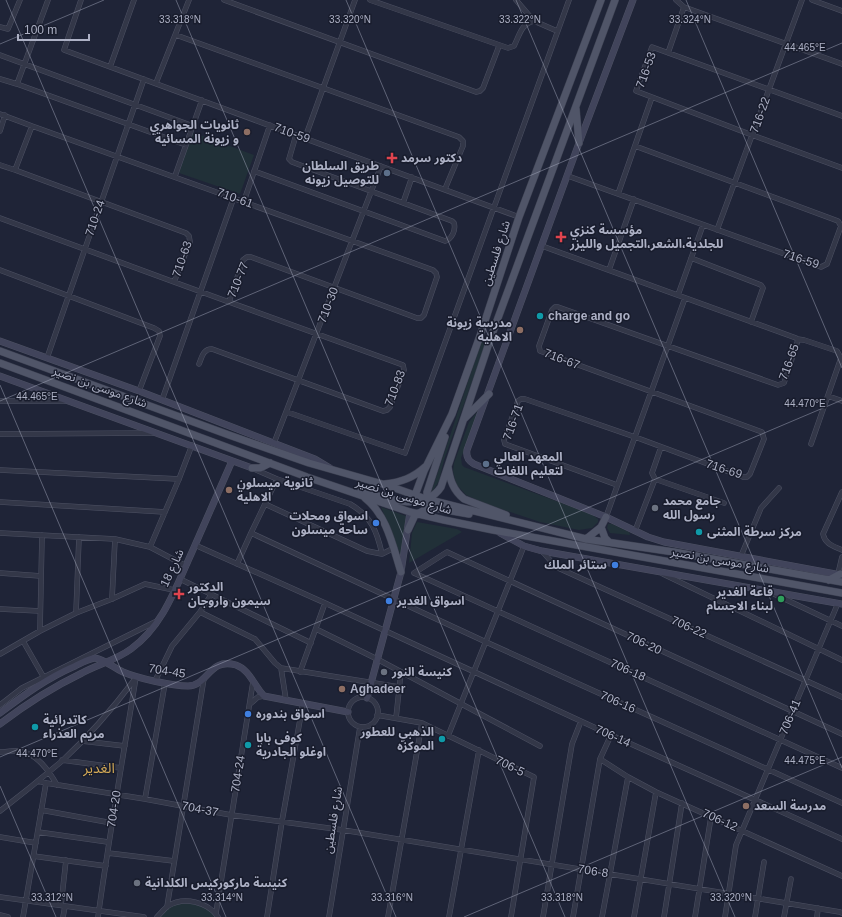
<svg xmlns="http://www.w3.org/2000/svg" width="842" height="917" font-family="Arial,'Noto Sans Arabic',sans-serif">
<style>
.green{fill:#213038}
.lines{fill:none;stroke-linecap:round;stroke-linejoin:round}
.street-casing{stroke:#4d5163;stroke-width:5.5}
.secondary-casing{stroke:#4d5163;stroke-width:7}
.primary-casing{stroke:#3c4051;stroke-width:8}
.street{stroke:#333748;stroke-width:4.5}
.secondary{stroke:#41445b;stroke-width:6}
.primary{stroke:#505568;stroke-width:7}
.ticks{fill:none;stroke:#adb1c5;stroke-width:1;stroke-opacity:0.45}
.education-dot{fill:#8d6e63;stroke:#181c2c;stroke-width:1.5}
.health-dot{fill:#e0444e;stroke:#181c2c;stroke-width:1.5}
.service-dot{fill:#5c6f8a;stroke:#181c2c;stroke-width:1.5}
.culture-dot{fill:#0f9aa8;stroke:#181c2c;stroke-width:1.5}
.worship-dot{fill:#6b7280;stroke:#181c2c;stroke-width:1.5}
.shop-dot{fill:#3f7fe0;stroke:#181c2c;stroke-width:1.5}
.leisure-dot{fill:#2e9e5b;stroke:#181c2c;stroke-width:1.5}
.labels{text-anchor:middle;stroke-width:3;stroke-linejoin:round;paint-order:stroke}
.street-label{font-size:12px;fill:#adb1c5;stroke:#181c2c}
.poi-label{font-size:12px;font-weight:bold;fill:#adb1c5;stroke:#181c2c;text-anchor:start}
.quarter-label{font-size:14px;fill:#d5ab57;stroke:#181c2c}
.ticks-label{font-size:10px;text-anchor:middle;fill:#adb1c5;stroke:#181c2c;stroke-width:3;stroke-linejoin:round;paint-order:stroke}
</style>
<rect width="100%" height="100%" fill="#1f2437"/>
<path class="green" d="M192 132 254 155 240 194 179 173Z
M483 336 487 340 444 460 439 481 432 492V490Z
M478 411V414L461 458 462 465 464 467 591 514 598 519V522L592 528 579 530 540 522 486 504 466 495 456 484 453 471 454 463 469 422Z
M381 507 406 516 401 556Z
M417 522 457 529 462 532 409 563 412 533Z
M608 524H612L629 532 630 535 610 533 607 528Z
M185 901 201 903 218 917H157L167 907Z"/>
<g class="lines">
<defs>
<path id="street" d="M81 0 64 50 519 217
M224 0 476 92 480 91 483 88 499 46
M370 0 508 48 514 46C520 34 521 24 534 21
M516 0 534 21 557 31
M676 0 684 7 842 64
M812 0 842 11
M0 27 8 29 20 0
M176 35 459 137 463 141V146L445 189
M668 53 684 7
M0 55 193 126
M110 67 134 0
M0 79 17 84 48 0
M156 83 189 0
M17 84 186 145
M0 114 32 126
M842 116 652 47 636 91 752 135 842 168
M0 131 5 115
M305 138 355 0
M0 165 15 170
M254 171 445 241C452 239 456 230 454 223L452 221 292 162 289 159 296 135
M175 176 202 100
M568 176 821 267 827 264 841 226 838 221 635 146
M618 194 652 97
M244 201 270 125
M403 203 412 177
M0 218 174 282 190 242 189 236 186 233 15 170 32 126 433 270 436 273 437 277 424 315 421 318H417L251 257H247L243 260 229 302 403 365 404 370 390 407 387 410 383 411 212 349C203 349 202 357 199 364
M717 230 802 0
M542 246 796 338 798 340 784 383 778 385 558 307H555L552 310 539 346 540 351 762 432 764 439 750 474 747 477H743L635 437 525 399H521L518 401 504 440 505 444 617 485
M691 258 761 285 763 288 751 322
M0 270 154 328 159 331 160 336 139 391
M609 270 634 199
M174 282 229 302
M678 295 703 225
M797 339 804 340 837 351 841 358 811 444
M47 358 144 79
M828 396 842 401
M162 400 234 197
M0 401H64
M287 412 405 453 569 0
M0 434 152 433
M274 443 381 166
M254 469 277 479 350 504C371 516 377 531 382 554
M0 470 179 479
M655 479 724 503
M842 492 823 534C825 544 833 546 842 550
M0 502 165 512
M265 504 367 551 382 554 394 548
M606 517 685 298
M635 531 655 479 652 473 661 447
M0 533 115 539 150 547 186 566
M251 533 486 642 842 803
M195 545 325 603 611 735 842 839
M150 547 179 479 192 445
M542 551 556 567 842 697
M741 556 761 508 779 488
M237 564 251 533 277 479
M0 573 41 576
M414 573 447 552 842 734
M414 573 842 768
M663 574 842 660
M838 574 842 557
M180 579 311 643
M774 594 842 626
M112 599 115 539
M0 609 40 611
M200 612 255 639 275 663 281 668 399 687
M76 613 79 537
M316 629 377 659 540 746
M40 631 42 535
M23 641 43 676
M0 654 40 631 76 613 112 599 145 584 174 590
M281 668 286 700
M300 672 325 603
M155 681 172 646 200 612 211 595
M348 712a15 15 0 1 1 30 0a15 15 0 1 1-30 0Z
M250 704 258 697 264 696
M0 705 22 688 157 621
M377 715 422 723 534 777 511 917
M396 718 401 672
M448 736 524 546
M82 741 125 746
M0 752C6 752 13 750 19 751 37 753 49 771 57 785
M600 759 628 777 656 792 842 876
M62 760 121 768
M46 783 145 799 231 815 343 830 840 912 842 913
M145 799 165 683
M41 810 112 823
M0 811C21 795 42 778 62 761 89 736 113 708 135 679
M38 832 108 842
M0 837 36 843
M108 853 174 861
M33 856 106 866
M0 897 144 917
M61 905 66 860
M167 907 204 678
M216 913 253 682
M0 915 8 917
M23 917 46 783 38 781
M63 917 65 906
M98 917C109 837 123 757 136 677
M157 917C161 913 164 909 168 906 184 896 208 902 218 917
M267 917 282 821 303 703
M329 917 360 727
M388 917 422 723
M449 917 479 750
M543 917 572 744 581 721
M573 917 600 759 611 735
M602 917 628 777
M634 917 656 792
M664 917 682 803
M695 917 711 817
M725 917 736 845 838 603
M755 917 764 862
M784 917 791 879
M817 917 818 908"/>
<path id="secondary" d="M633 0 579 143 467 450C466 456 468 461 474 464L606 517 648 537 664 542 841 575
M0 341 139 391 315 459 330 468
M0 376 252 468
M500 533 524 546 542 551 842 604
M367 698 401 572 410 512
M0 713C24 695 47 678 75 666 81 663 88 659 95 658 105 660 114 668 123 672 137 678 172 686 188 686 208 686 209 657 236 665 250 670 254 686 264 696L348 712
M0 724C26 704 53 687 82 673 99 664 116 660 131 649 163 626 176 587 192 552 205 522 219 491 232 461"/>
<path id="primary" d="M576 109 579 143
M0 351 229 435 309 463 386 485 426 499 586 539 674 552 842 582
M0 363 307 477 410 512 444 520 493 530 842 593
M464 419 489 394
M448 467C450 480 453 490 464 499L506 515
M252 468H260L270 463
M385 484C401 482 413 478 425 467
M361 491C385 497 423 514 441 487L491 337 615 0
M365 498C387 515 393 547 401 572
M414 498 424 471 452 414 481 333 519 217 601 0
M427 502V492L445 437
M601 527 605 538 609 542
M408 530 415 515 429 508H435L469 514
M586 539 601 527 606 517
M829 580 840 574"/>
</defs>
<use href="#street" class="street-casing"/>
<use href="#secondary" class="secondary-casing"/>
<use href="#primary" class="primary-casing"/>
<use href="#street" class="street"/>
<use href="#secondary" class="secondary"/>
<use href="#primary" class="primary"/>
</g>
<path class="ticks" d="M6 0 396 917M176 0 565 917M346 0 735 917M516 0 842 768M686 0 842 368M0 44 104 0M0 385 226 917M0 401 842 43M0 757 842 400M0 786 56 917M464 917 842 757"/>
<g class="education-dot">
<circle cx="247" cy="132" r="4"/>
<circle cx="520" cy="330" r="4"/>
<circle cx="229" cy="490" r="4"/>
<circle cx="342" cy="689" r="4"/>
<circle cx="746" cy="806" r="4"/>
</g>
<g class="health-dot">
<path d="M390 152h4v4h4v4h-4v4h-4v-4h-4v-4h4z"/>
<path d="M559 231h4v4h4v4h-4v4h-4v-4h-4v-4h4z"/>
<path d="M177 588h4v4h4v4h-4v4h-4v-4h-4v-4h4z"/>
</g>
<g class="service-dot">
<circle cx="387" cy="173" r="4"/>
<circle cx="486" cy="464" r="4"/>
</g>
<g class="culture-dot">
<circle cx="540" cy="316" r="4"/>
<circle cx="699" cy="532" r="4"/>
<circle cx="35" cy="727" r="4"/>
<circle cx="442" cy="739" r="4"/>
<circle cx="248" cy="745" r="4"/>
</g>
<g class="worship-dot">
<circle cx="655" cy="508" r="4"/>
<circle cx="384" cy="672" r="4"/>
<circle cx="137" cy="883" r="4"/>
</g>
<g class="shop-dot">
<circle cx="376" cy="523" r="4"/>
<circle cx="615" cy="565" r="4"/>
<circle cx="389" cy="601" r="4"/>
<circle cx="248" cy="714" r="4"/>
</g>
<circle class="leisure-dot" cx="781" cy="599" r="4"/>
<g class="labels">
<g class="street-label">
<text transform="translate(646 70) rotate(-70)" y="4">716-53</text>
<text transform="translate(760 115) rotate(-70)" y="4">716-22</text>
<text transform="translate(292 133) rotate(20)" y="4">710-59</text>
<text transform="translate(235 198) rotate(20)" y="4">710-61</text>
<text transform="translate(95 218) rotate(-71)" y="4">710-24</text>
<text transform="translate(496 253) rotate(-72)" y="4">شارع فلسطين</text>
<text transform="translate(182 259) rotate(-71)" y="4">710-63</text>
<text transform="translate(801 259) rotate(18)" y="4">716-59</text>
<text transform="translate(238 280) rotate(-68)" y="4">710-77</text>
<text transform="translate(328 305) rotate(-69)" y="4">710-30</text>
<text transform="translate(562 359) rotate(21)" y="4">716-67</text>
<text transform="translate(789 362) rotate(-70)" y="4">716-65</text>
<text transform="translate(100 387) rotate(20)" y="4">شارع موسى بن نصير</text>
<text transform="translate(395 388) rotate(-69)" y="4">710-83</text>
<text transform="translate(513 422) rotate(-70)" y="4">716-71</text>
<text transform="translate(724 469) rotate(18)" y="4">716-69</text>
<text transform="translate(404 496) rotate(17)" y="4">شارع موسى بن نصير</text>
<text transform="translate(720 560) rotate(10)" y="4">شارع موسى بن نصير</text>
<text transform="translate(172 568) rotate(-65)" y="4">شارع 18</text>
<text transform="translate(689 627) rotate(24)" y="4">706-22</text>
<text transform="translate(644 643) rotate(25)" y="4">706-20</text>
<text transform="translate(628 670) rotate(24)" y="4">706-18</text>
<text transform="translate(167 671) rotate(9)" y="4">704-45</text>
<text transform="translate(618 702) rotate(24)" y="4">706-16</text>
<text transform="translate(790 717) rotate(-67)" y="4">706-41</text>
<text transform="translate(613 736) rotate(24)" y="4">706-14</text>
<text transform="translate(510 766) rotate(26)" y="4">706-5</text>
<text transform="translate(238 774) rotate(-81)" y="4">704-24</text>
<text transform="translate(114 809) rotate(-81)" y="4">704-20</text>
<text transform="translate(200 809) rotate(11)" y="4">704-37</text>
<text transform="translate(333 820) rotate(-81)" y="4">شارع فلسطين</text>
<text transform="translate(720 820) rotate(24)" y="4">706-12</text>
<text transform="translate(593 871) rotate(9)" y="4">706-8</text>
</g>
<g class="poi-label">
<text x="239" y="129" text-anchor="end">ثانويات الجواهري<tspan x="239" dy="14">و زيونة المسائية</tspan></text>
<text x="401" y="162">دكتور سرمد</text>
<text x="379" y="170" text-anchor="end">طريق السلطان<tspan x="379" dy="14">للتوصيل زيونه</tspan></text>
<text x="570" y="234">مؤسسة كنزي<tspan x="570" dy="14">للجلدية،الشعر،التجميل والليزر</tspan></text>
<text x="548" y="320">charge and go</text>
<text x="512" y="327" text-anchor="end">مدرسة زيونة<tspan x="512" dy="14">الاهلية</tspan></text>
<text x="494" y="461">المعهد العالي<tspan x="494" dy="14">لتعليم اللغات</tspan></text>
<text x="237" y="487">ثانوية ميسلون<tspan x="237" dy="14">الاهلية</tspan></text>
<text x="663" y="505">جامع محمد<tspan x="663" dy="14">رسول الله</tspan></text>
<text x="368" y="520" text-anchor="end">اسواق ومحلات<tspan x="368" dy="14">ساحة ميسلون</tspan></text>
<text x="707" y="536">مركز سرطة المثنى</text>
<text x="607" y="569" text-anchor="end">ستائر الملك</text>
<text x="188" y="591">الدكتور<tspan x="188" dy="14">سيمون واروجان</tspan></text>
<text x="773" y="596" text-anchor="end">قاعة الغدير<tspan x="773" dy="14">لبناء الاجسام</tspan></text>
<text x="397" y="605">اسواق الغدير</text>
<text x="392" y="676">كنيسة النور</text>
<text x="350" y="693">Aghadeer</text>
<text x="256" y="718">اسواق بندوره</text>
<text x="43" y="724">كاتدرائية<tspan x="43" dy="14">مريم العذراء</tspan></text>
<text x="434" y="736" text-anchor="end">الذهبي للعطور<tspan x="434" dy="14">الموكزه</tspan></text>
<text x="256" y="742">كوفي بابا<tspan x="256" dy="14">اوغلو الجادرية</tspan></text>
<text x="754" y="810">مدرسة السعد</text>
<text x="145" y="887">كنيسة ماركوركيس الكلدانية</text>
</g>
<g class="quarter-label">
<text x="99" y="773">الغدير</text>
</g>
</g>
<g class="ticks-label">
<text x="180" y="23">33.318°N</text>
<text x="350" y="23">33.320°N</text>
<text x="520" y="23">33.322°N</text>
<text x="690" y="23">33.324°N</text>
<text x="805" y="51">44.465°E</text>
<text x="37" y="400">44.465°E</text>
<text x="805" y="407">44.470°E</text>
<text x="37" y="757">44.470°E</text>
<text x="805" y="764">44.475°E</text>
<text x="52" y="901">33.312°N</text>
<text x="222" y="901">33.314°N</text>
<text x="392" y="901">33.316°N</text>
<text x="562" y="901">33.318°N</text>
<text x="731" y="901">33.320°N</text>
</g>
<path d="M18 34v6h71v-6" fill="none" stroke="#adb1c5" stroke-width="2"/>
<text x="24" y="34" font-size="12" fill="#adb1c5" stroke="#181c2c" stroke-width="3" paint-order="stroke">100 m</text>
</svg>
